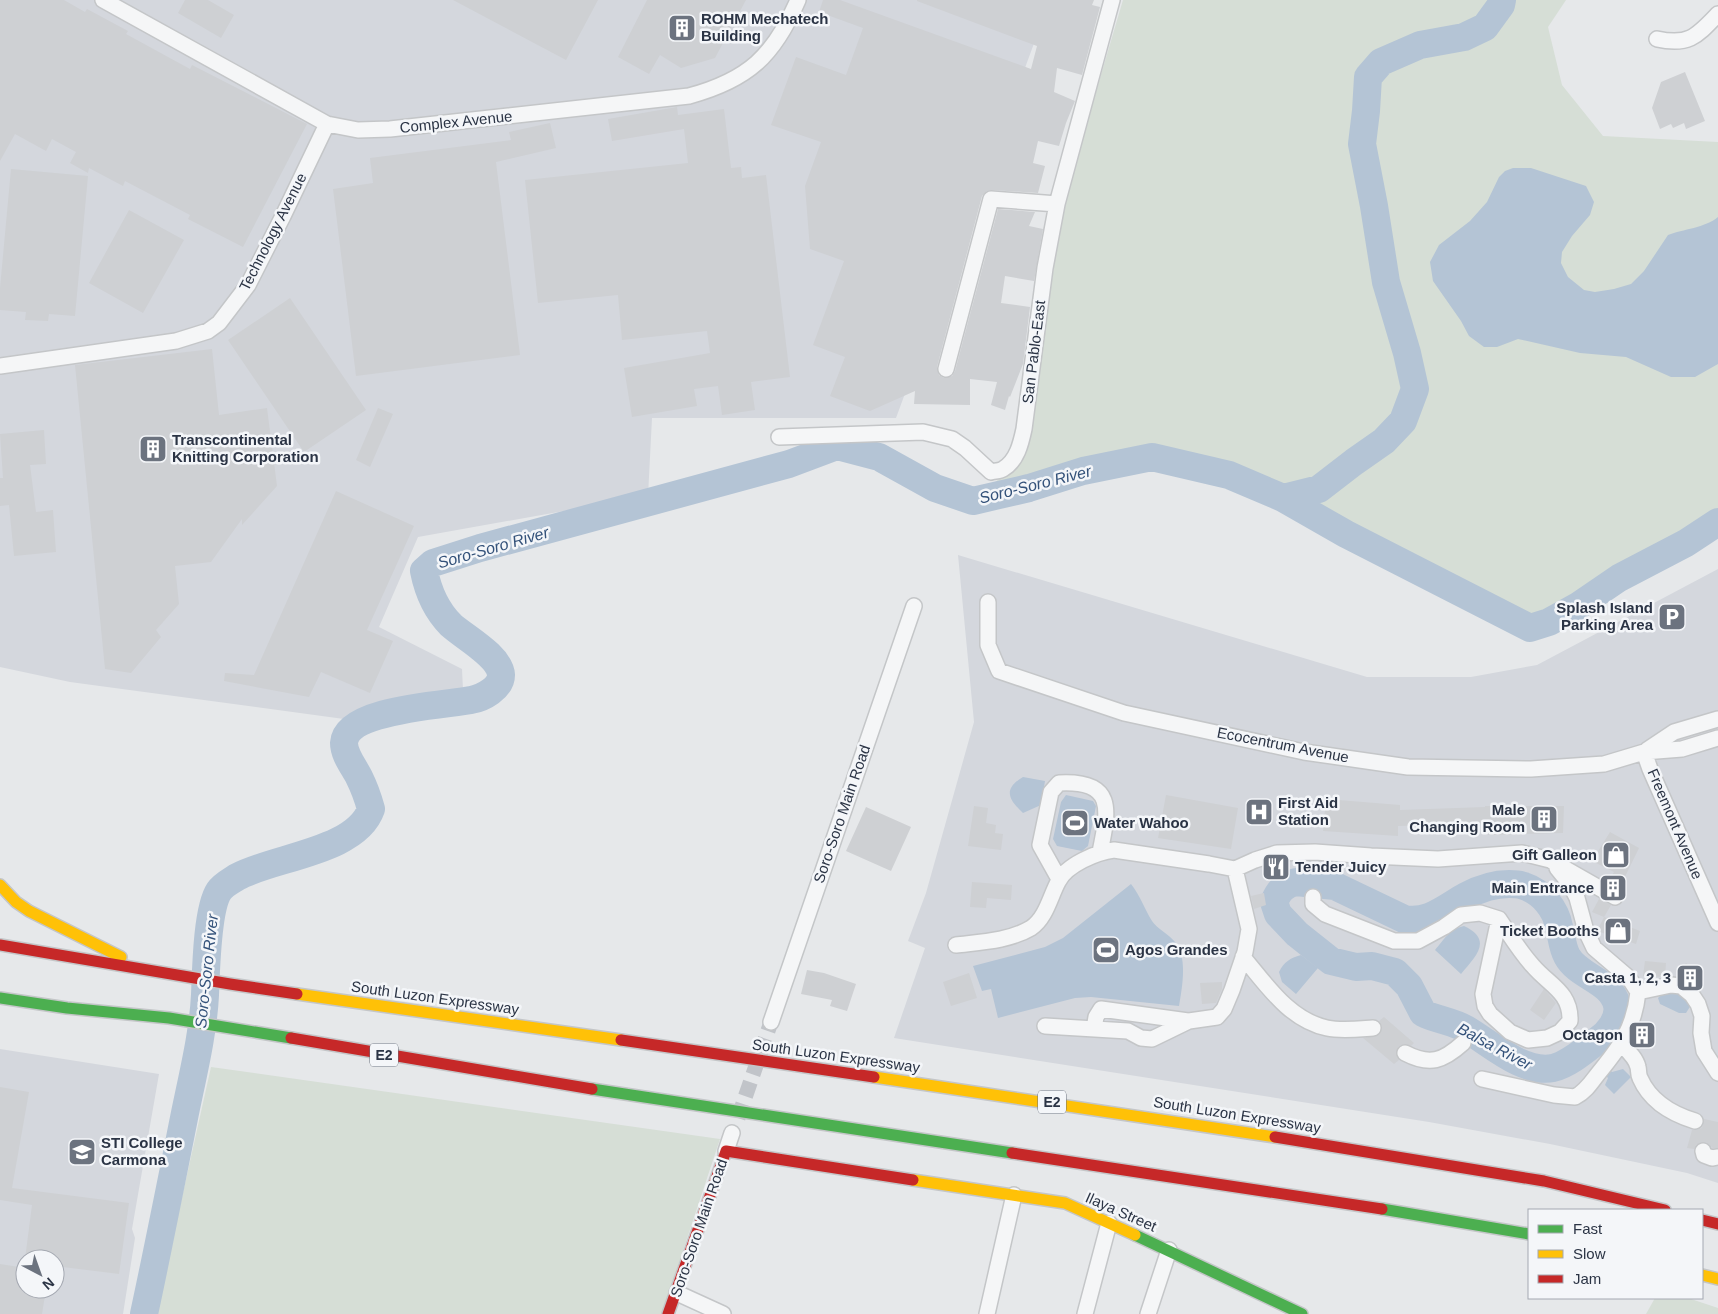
<svg xmlns="http://www.w3.org/2000/svg" width="1718" height="1314" font-family="Arial,sans-serif">
<style>
.built{fill:#d4d7dd;fill-rule:evenodd}
.green{fill:#d6ded6}
.water{fill:#b4c4d5}
.lines{fill:none;stroke-linecap:round;stroke-linejoin:round}
.river{stroke:#b4c4d5;stroke-width:28}
.building{fill:#ced0d3}
.street-tunnel{stroke:#c1c4c9;stroke-width:15;stroke-dasharray:15 8;stroke-linecap:butt}
.street-casing{stroke:#c4c6c8;stroke-width:18}
.fast-casing{stroke:#c4c6c8;stroke-width:14}
.slow-casing{stroke:#c4c6c8;stroke-width:14}
.jam-casing{stroke:#c4c6c8;stroke-width:14}
.street{stroke:#f5f6f7;stroke-width:15}
.fast{stroke:#4caf50;stroke-width:11}
.slow{stroke:#ffc107;stroke-width:11}
.jam{stroke:#c62828;stroke-width:11}
.labels{text-anchor:middle;stroke-width:5;stroke-linejoin:round;paint-order:stroke}
.shield{fill:#f4f6f9;stroke:#676e7b;stroke-width:1}
.shield-label{font-size:14px;font-weight:bold;fill:#2b3445}
.poi-label{font-size:15px;font-weight:bold;fill:#2b3445;stroke:#f4f6f9;text-anchor:start}
.street-label{font-size:15px;fill:#2b3445;stroke:#f4f6f9}
.water-label{font-size:16px;font-style:italic;fill:#34527a;stroke:#f4f6f9}
</style>
<rect width="100%" height="100%" fill="#e6e8ea"/>
<path class="built" d="M0 0H1050L896 418H652L648 496 418 537 379 627 462 669 463 690 344 719 70 682 0 667Z
M958 555 1367 677H1471L1537 665 1718 569V1183L1687 1173 1550 1144 1429 1122 894 1038 925 948 908 941 926 893 974 722Z
M0 1049 159 1074 132 1229 135 1238 123 1314H0ZM25 1259H55V1289H25Z"/>
<path class="green" d="M1123 0H1566L1548 27 1562 85 1603 136 1718 142V522L1686 543 1619 578 1578 606 1549 622 1530 628 1346 534 1283 498 1229 475 1152 458 1083 471 1029 488 973 501 1007 472 1028 445 1063 204Z
M211 1067 720 1139 662 1314H156Z
M1655 1298H1688L1718 1308V1314H1646Z"/>
<path class="water" d="M1513 168H1531L1586 186 1594 202 1590 215 1572 236 1562 252 1561 263 1568 277 1584 290 1595 292 1614 289 1631 284 1644 271 1668 235C1683 229 1705 228 1718 217V364L1695 377H1671L1626 357 1580 353 1518 339 1497 347H1484L1469 336 1461 321 1433 281 1430 262 1439 245 1470 221 1487 202 1499 177 1505 171Z
M1023 777 1045 781 1041 805 1023 813C1008 799 1003 789 1023 777Z
M1066 795 1093 801 1096 806 1088 846 1082 851 1057 846 1053 839 1061 802Z
M1131 884C1141 897 1144 908 1152 921 1157 929 1169 934 1175 942 1188 957 1182 988 1179 1006L1091 997 1075 998 998 1018 991 989 982 991 973 966 1045 947 1063 938Z
M1464 926C1494 940 1475 957 1461 974L1435 950C1444 940 1449 929 1464 926Z
M1301 955 1318 968 1296 994 1282 982 1279 972C1284 962 1290 958 1301 955Z
M1674 992 1685 996 1691 1005 1686 1013H1679L1660 1004 1658 998 1661 995Z
M1609 1069 1612 1072 1623 1069 1631 1077 1614 1094 1605 1085 1608 1078 1604 1074Z"/>
<g class="lines">
<path class="river" d="M1283 498 1319 489 1354 462 1384 441 1403 421 1415 389 1407 353 1386 282 1374 206 1362 144 1366 111 1368 77 1381 62 1420 45 1464 37 1485 27 1501 5 1502 0
M1296 882 1335 886 1404 919C1428 924 1446 907 1466 896 1479 889 1494 884 1509 884 1514 884 1519 884 1524 886 1542 892 1556 909 1559 927 1562 937 1562 947 1567 956 1578 977 1611 980 1617 1005 1620 1019 1608 1033 1598 1040 1585 1050 1569 1064 1553 1068 1523 1074 1490 1043 1466 1029 1452 1021 1437 1020 1423 1013L1409 986 1395 972 1372 966 1356 967 1331 961 1297 934 1278 914 1274 902C1279 890 1284 885 1296 882Z
M144 1314C158 1249 171 1183 184 1118 192 1078 203 1035 205 995 206 971 207 909 219 891 223 885 231 881 237 877 273 857 356 852 371 809 368 798 364 787 359 777 354 767 344 755 344 743 346 709 446 705 471 700 483 698 501 688 501 675 500 656 464 637 451 625 436 610 428 591 424 571L433 563 480 548 789 464 837 446 879 457 935 488 973 501 1029 488 1083 471 1152 457 1229 475 1283 498 1346 534 1530 628 1549 622 1578 606 1619 578 1686 543 1718 522"/>
</g>
<path class="building" d="M0 0H64L85 12 87 9 128 31 126 34 190 69 192 65 307 124 243 247 188 219 190 215 125 181 123 186 89 168 88 173 70 163 76 152 52 139 46 151 15 134 0 161Z
M185 0H208L234 15 221 38 178 13Z
M453 0H598L566 60Z
M647 0H746L715 58 681 68 660 55 649 74 618 57Z
M823 0H840L1031 69 1037 46 917 1V0H1094L1092 5 1100 7 1082 75 1057 68 1054 92 1075 101 1066 123 1059 146 1038 141 1033 163 1045 166 1038 193 992 190 987 191 982 196 937 367 939 375 944 378 952 376 955 371 998 209 1035 212 1029 226 1043 229 1034 281 1005 276 1001 303 1030 307 1023 364 1010 397 1009 396 1005 410 991 405 997 382 970 379V405L914 404 915 391 870 411 830 396 845 357 813 345 844 261 810 249 805 186 821 142 771 125 796 57 846 75 863 28 819 12Z
M1685 72 1705 121 1686 129 1684 123 1673 128 1671 124 1660 129 1652 108 1661 82Z
M677 107 678 115 724 109 731 168 741 167 742 178 766 175 790 377 751 382 755 410 722 415 718 386 694 389 697 406 632 417 624 368 710 353 707 331 622 340 618 295 538 303 525 180 688 163 684 129 612 141 608 119Z
M550 123 556 148 496 162 520 355 356 376 333 189 373 183 370 158 511 140 509 132Z
M11 169 88 176 75 316 49 314 48 321 25 320 26 312 0 310V288Z
M129 210 184 240 143 313 89 283Z
M290 298 366 410 304 452 228 340Z
M212 349 219 415 267 408 277 486 242 525V519L211 562 175 566 179 604 156 630 161 637 131 673 105 669 75 365Z
M378 408 393 414 370 467 356 460Z
M44 430 46 464 30 465 36 512 53 510 56 552 14 556 9 505 0 506V478H3L0 434Z
M336 491 414 526 367 630 393 641 370 693 321 672 309 697 224 681 225 673 254 675Z
M1166 795 1238 808 1231 849 1158 838Z
M1326 799 1400 805V810L1485 807V806H1564L1563 833 1488 835 1487 823 1398 826V836L1323 831Z
M974 806 988 808 986 823 996 825 995 833 1003 834 1001 850 968 846Z
M866 807 911 827 891 871 846 851Z
M1610 832 1639 848 1619 889 1608 882 1614 872 1592 861Z
M972 882 1012 885 1011 900 987 898 986 908 970 907Z
M1264 893 1266 905 1254 909 1251 896Z
M1599 899 1611 905 1604 917 1592 912Z
M1604 917 1640 931 1636 944 1597 931Z
M1645 961 1666 963 1665 977 1643 976Z
M1686 963 1704 980 1698 988 1686 978 1677 975Z
M807 970 824 973 856 984 847 1011 830 1006 832 1000 801 994Z
M969 973 977 998 951 1006 943 982Z
M1222 982V989L1216 1003 1202 1004 1200 983Z
M1544 989 1556 1003 1544 1020 1530 1010Z
M1384 1017 1414 1043 1411 1046 1405 1044 1399 1046 1396 1053 1399 1060 1394 1064 1363 1038 1379 1035 1382 1028 1379 1021Z
M1641 1022H1648L1653 1031 1646 1040 1636 1039 1635 1037Z
M0 1087 29 1092 12 1188 129 1203 119 1274 55 1266V1259H25L32 1205 0 1200Z
M1704 1119 1718 1122V1148H1713L1706 1142H1701L1696 1145 1694 1149 1687 1148 1692 1130H1697L1702 1128Z
M0 1264 25 1268V1289H46L42 1314H0Z"/>
<g class="lines">
<path class="street-tunnel" d="M738 1118 771 1022"/>
<defs>
<path id="street" d="M103 0 327 124 358 130 390 129 689 96C748 80 774 56 798 0
M1657 39C1689 46 1697 36 1718 14
M0 366 176 341 208 331 219 323 248 285 283 216 327 124
M946 369 991 199 1057 204
M779 437 923 432 952 439 965 448 991 472C994 471 1000 471 1003 469 1017 461 1021 443 1024 429L1045 268 1057 204 1112 0
M988 602V645L999 671 1124 713 1304 752 1408 767 1531 769 1604 764 1644 752 1682 749 1718 738
M1647 750 1674 732 1718 719
M1644 752 1650 769 1718 923
M1059 879 1040 845 1051 792 1059 783C1115 780 1109 809 1100 852
M1313 897V904L1325 914 1394 941H1418L1444 927 1461 915 1480 913 1499 919C1510 935 1520 952 1533 966 1549 985 1571 992 1570 1021L1560 1032 1547 1038 1528 1040 1510 1032 1490 1014 1485 1006 1483 994 1499 919
M956 945C981 942 1009 941 1031 928 1046 918 1050 897 1058 882 1066 865 1097 852 1114 850L1209 864 1235 869 1255 860 1277 853 1315 852 1371 856 1438 859 1522 853 1550 860 1615 897
M1243 957C1266 984 1289 1020 1327 1028 1341 1031 1358 1029 1373 1028
M1638 992 1671 985 1681 986 1692 995 1698 1004 1702 1016 1701 1033 1704 1051 1718 1073
M771 1022 914 606
M1045 1026 1128 1031 1141 1038 1152 1039 1189 1021 1217 1017 1224 1009 1232 990 1245 952 1249 929 1235 869
M1094 1029 1096 1017 1101 1009 1188 1021
M1622 1045C1628 1051 1636 1058 1638 1067 1639 1071 1638 1074 1640 1078 1650 1101 1672 1114 1695 1121
M1405 1053C1430 1066 1443 1061 1463 1043
M1482 1079 1554 1095 1575 1097C1585 1092 1591 1083 1597 1075 1620 1047 1634 1029 1638 992L1629 978 1594 948 1586 931 1577 898 1570 884 1557 868
M726 1151 732 1133
M1703 1151 1704 1155 1712 1158 1718 1157
M677 1293 723 1314
M987 1314 1014 1195
M1085 1314 1109 1223
M1148 1314 1169 1250"/>
<path id="fast" d="M0 998 67 1008 169 1018 291 1038
M592 1089 1012 1153
M1382 1209 1529 1234
M1135 1235 1302 1314"/>
<path id="slow" d="M0 885 16 902 29 911 121 957
M297 994 621 1040
M874 1077 1275 1137
M913 1180 1065 1203 1135 1235
M1702 1275 1718 1279"/>
<path id="jam" d="M0 945 230 984 297 994
M291 1038 592 1089
M621 1040 874 1077
M1275 1137 1544 1181 1665 1210
M1012 1153 1382 1209
M1702 1220 1718 1224
M668 1314 726 1151 913 1180"/>
</defs>
<use href="#street" class="street-casing"/>
<use href="#fast" class="fast-casing"/>
<use href="#slow" class="slow-casing"/>
<use href="#jam" class="jam-casing"/>
<use href="#street" class="street"/>
<use href="#fast" class="fast"/>
<use href="#slow" class="slow"/>
<use href="#jam" class="jam"/>
</g>
<defs>
<symbol id="building-square" viewBox="-11 -11 22 22"><rect x="-9" y="-9" width="18" height="18" rx="4" fill="#6c737f" stroke="#f4f6f9"/><path d="M-4-6H4V6H1V3H-1V6H-4ZM-2.5-4.3h1.7v1.8h-1.7ZM.8-4.3h1.7v1.8H.8ZM-2.5-1h1.7V.8h-1.7ZM.8-1h1.7V.8H.8Z" fill="#fff"/></symbol>
<symbol id="parking-square" viewBox="-11 -11 22 22"><rect x="-9" y="-9" width="18" height="18" rx="4" fill="#6c737f" stroke="#f4f6f9"/><path d="M-3.5-5.5H1a3.5 3.5 0 0 1 0 7H-1V5.5H-3.5ZM-1-3.4V-.6H.8a1.4 1.4 0 0 0 0-2.8Z" fill="#fff"/></symbol>
<symbol id="hospital-square" viewBox="-11 -11 22 22"><rect x="-9" y="-9" width="18" height="18" rx="4" fill="#6c737f" stroke="#f4f6f9"/><path d="M-5-5h3v3.5h4V-5h3V5h-3V1.5h-4V5h-3Z" fill="#fff"/></symbol>
<symbol id="stadium-square" viewBox="-11 -11 22 22"><rect x="-9" y="-9" width="18" height="18" rx="4" fill="#6c737f" stroke="#f4f6f9"/><path d="M0-5a6.5 5 0 1 0 0 10a6.5 5 0 1 0 0-10ZM-3.5-1.8h7v3.6h-7Z" fill="#fff"/></symbol>
<symbol id="shop-square" viewBox="-11 -11 22 22"><rect x="-9" y="-9" width="18" height="18" rx="4" fill="#6c737f" stroke="#f4f6f9"/><path d="M-5-2.5h2.3a2.7 3.5 0 0 1 5.4 0H5L5.5 6h-11ZM-1.5-2.5h3a1.5 2.3 0 0 0-3 0Z" fill="#fff"/></symbol>
<symbol id="restaurant-square" viewBox="-11 -11 22 22"><rect x="-9" y="-9" width="18" height="18" rx="4" fill="#6c737f" stroke="#f4f6f9"/><path d="M-5-6h1v4h1v-4h1v4h1v-4h1v5L-1.5 .5V6h-2V.5L-5-1ZM5-6V6H3V1.5H1.5Q1.5-4 5-6Z" fill="#fff"/></symbol>
<symbol id="university-square" viewBox="-11 -11 22 22"><rect x="-9" y="-9" width="18" height="18" rx="4" fill="#6c737f" stroke="#f4f6f9"/><path d="M0-5L7-2L0 1L-7-2ZM-4 1L0 2.5L4 1V4Q0 6-4 4Z" fill="#fff"/></symbol>
</defs>
<g fill-rule="evenodd">
<use href="#building-square" x="666" y="12" width="32" height="32"/>
<use href="#building-square" x="137" y="433" width="32" height="32"/>
<use href="#parking-square" x="1656" y="601" width="32" height="32"/>
<use href="#hospital-square" x="1243" y="796" width="32" height="32"/>
<use href="#building-square" x="1528" y="803" width="32" height="32"/>
<use href="#stadium-square" x="1059" y="807" width="32" height="32"/>
<use href="#shop-square" x="1600" y="839" width="32" height="32"/>
<use href="#restaurant-square" x="1260" y="851" width="32" height="32"/>
<use href="#building-square" x="1597" y="872" width="32" height="32"/>
<use href="#shop-square" x="1602" y="915" width="32" height="32"/>
<use href="#stadium-square" x="1090" y="934" width="32" height="32"/>
<use href="#building-square" x="1674" y="962" width="32" height="32"/>
<use href="#building-square" x="1626" y="1019" width="32" height="32"/>
<use href="#university-square" x="66" y="1136" width="32" height="32"/>
</g>
<g class="labels">
<g class="shield">
<rect x="370" y="1043.5" width="28" height="23" rx="4"/>
<rect x="1038" y="1090.5" width="28" height="23" rx="4"/>
</g>
<g class="shield-label">
<text x="384" y="1060">E2</text>
<text x="1052" y="1107">E2</text>
</g>
<g class="poi-label">
<text x="701" y="24">ROHM Mechatech<tspan x="701" dy="17">Building</tspan></text>
<text x="172" y="445">Transcontinental<tspan x="172" dy="17">Knitting Corporation</tspan></text>
<text x="1653" y="613" text-anchor="end">Splash Island<tspan x="1653" dy="17">Parking Area</tspan></text>
<text x="1278" y="808">First Aid<tspan x="1278" dy="17">Station</tspan></text>
<text x="1525" y="815" text-anchor="end">Male<tspan x="1525" dy="17">Changing Room</tspan></text>
<text x="1094" y="828">Water Wahoo</text>
<text x="1597" y="860" text-anchor="end">Gift Galleon</text>
<text x="1295" y="872">Tender Juicy</text>
<text x="1594" y="893" text-anchor="end">Main Entrance</text>
<text x="1599" y="936" text-anchor="end">Ticket Booths</text>
<text x="1125" y="955">Agos Grandes</text>
<text x="1671" y="983" text-anchor="end">Casta 1, 2, 3</text>
<text x="1623" y="1040" text-anchor="end">Octagon</text>
<text x="101" y="1148">STI College<tspan x="101" dy="17">Carmona</tspan></text>
</g>
<g class="street-label">
<text transform="translate(456 122) rotate(-6)" y="5">Complex Avenue</text>
<text transform="translate(273 232) rotate(-63)" y="5">Technology Avenue</text>
<text transform="translate(1034 352) rotate(-83)" y="5">San Pablo-East</text>
<text transform="translate(1283 745) rotate(11)" y="5">Ecocentrum Avenue</text>
<text transform="translate(842 814) rotate(-71)" y="5">Soro-Soro Main Road</text>
<text transform="translate(1675 824) rotate(67)" y="5">Freemont Avenue</text>
<text transform="translate(435 998) rotate(8)" y="5">South Luzon Expressway</text>
<text transform="translate(836 1056) rotate(8)" y="5">South Luzon Expressway</text>
<text transform="translate(1237 1115) rotate(9)" y="5">South Luzon Expressway</text>
<text transform="translate(1121 1212) rotate(24)" y="5">Ilaya Street</text>
<text transform="translate(699 1228) rotate(-71)" y="5">Soro-Soro Main Road</text>
</g>
<g class="water-label">
<text transform="translate(1035 484) rotate(-14)" y="6">Soro-Soro River</text>
<text transform="translate(493 547) rotate(-16)" y="6">Soro-Soro River</text>
<text transform="translate(206 971) rotate(-84)" y="6">Soro-Soro River</text>
<text transform="translate(1495 1046) rotate(28)" y="6">Balsa River</text>
</g>
</g>
<rect x="1528" y="1209" width="175" height="90" fill="#f4f6f9" stroke="#a4a8b1"/>
<rect x="1538" y="1225" width="25" height="8" fill="#4caf50" stroke="#a4a8b1"/>
<text x="1573" y="1234" font-size="15" fill="#2b3445">Fast</text>
<rect x="1538" y="1250" width="25" height="8" fill="#ffc107" stroke="#a4a8b1"/>
<text x="1573" y="1259" font-size="15" fill="#2b3445">Slow</text>
<rect x="1538" y="1275" width="25" height="8" fill="#c62828" stroke="#a4a8b1"/>
<text x="1573" y="1284" font-size="15" fill="#2b3445">Jam</text>
<g transform="translate(40 1274) rotate(139)"><circle r="24" fill="#f4f6f9" stroke="#a4a8b1"/>
<path d="M0-4L9 19L0 12L-9 19Z" fill="#6c737f"/>
<text y="-8" font-size="14" font-weight="bold" text-anchor="middle" fill="#2b3445">N</text>
</g>
</svg>
